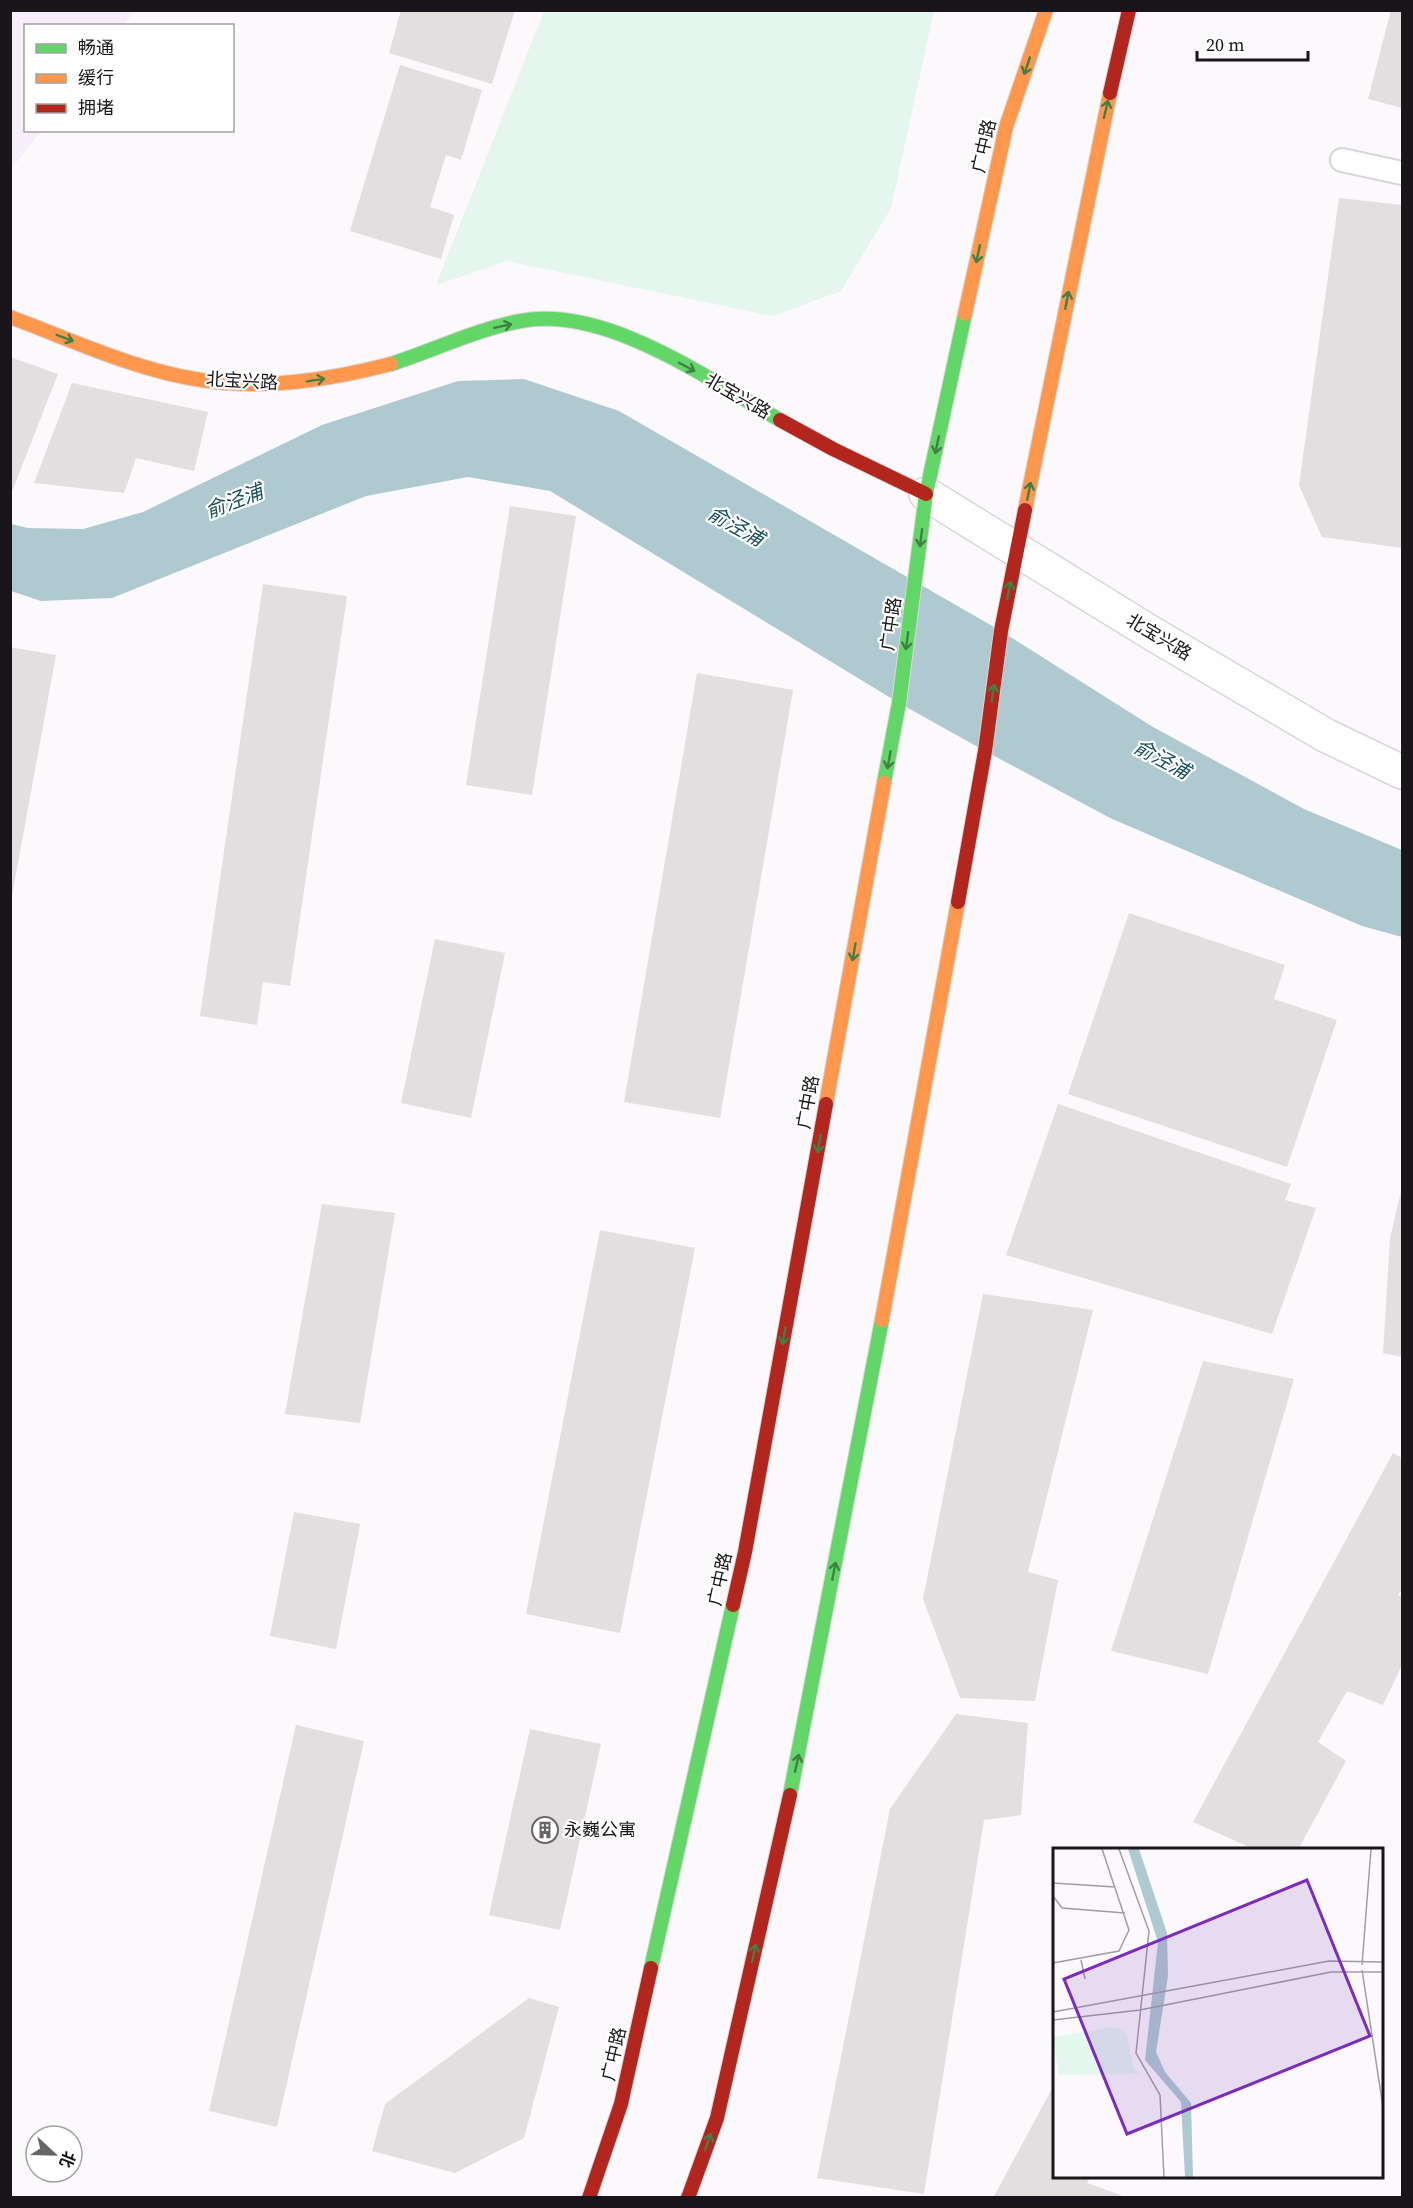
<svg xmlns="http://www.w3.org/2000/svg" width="1413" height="2208" font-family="'Source Serif 4','Noto Sans SC',serif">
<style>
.built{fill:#f6eef8}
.green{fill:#e5f6ee}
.water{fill:#afc9d1}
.building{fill:#e3dedf}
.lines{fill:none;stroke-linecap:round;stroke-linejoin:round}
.lane-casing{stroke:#d9d6da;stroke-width:26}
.street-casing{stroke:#d9d6da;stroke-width:36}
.fast-casing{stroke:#d9d6da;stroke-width:16}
.slow-casing{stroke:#d9d6da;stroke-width:16}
.jam-casing{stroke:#d9d6da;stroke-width:16}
.lane{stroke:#fefeff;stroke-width:22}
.street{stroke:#fefeff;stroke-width:33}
.fast{stroke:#63d668;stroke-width:14}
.slow{stroke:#ff974d;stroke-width:14}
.jam{stroke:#b3261e;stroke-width:14}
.oneway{stroke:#427f45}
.labels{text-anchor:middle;stroke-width:4.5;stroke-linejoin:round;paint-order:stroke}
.street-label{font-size:18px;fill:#19151a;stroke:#fff}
.poi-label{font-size:18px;fill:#19151a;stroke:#fff;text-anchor:start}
.water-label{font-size:20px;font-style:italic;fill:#174e59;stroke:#fff}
.inset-road{fill:none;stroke:#a19ea2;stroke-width:1.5}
.view{fill:#7b2cbf;fill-opacity:0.15;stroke:#7b2cbf;stroke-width:3}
.inset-edge{fill:none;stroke:#19151a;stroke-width:3}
</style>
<rect width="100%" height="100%" fill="#fbf9fc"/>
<path class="built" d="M11 10 135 11 123 25 26 26V130L41 131 11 169Z"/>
<path class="green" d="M544 11H934L891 208 841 291 773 316 507 261 436 285Z"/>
<path class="water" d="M524 379 619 411 1001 631 1153 727 1304 809 1402 850V937L1362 926 1110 818 985 751 899 703 550 491 468 477 366 496 112 598 41 601 11 591V524L28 528 83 529 143 512 322 425 458 381Z"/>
<path class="building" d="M401 10H515L492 84 389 53Z
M1391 10H1402V108L1368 99Z
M400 65 482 90 461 160 446 155 430 207 454 215 441 259 350 231Z
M1339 198 1402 205V548L1322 537 1299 485Z
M10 357 58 374 11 494H10Z
M72 383 208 412 194 471 136 458 124 493 34 483Z
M510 506 576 516 532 795 466 785Z
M263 584 347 596 290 986 263 982 257 1025 200 1016Z
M10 647 56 655 12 896H10Z
M697 673 793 690 720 1118 624 1102Z
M1129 913 1285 965 1274 999 1337 1020 1287 1167 1068 1094Z
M435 939 505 953 471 1118 401 1103Z
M1058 1104 1291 1184 1285 1200 1316 1208 1272 1334 1006 1255Z
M1402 1187V1357L1383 1353 1390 1238Z
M322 1204 395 1213 360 1423 285 1414Z
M600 1230 695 1248 620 1633 526 1614Z
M983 1294 1093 1310 1028 1572 1058 1580 1035 1701 960 1698 923 1599Z
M1203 1361 1294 1379 1208 1674 1111 1651Z
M1393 1453 1402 1458V1589L1398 1595 1402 1597V1665L1383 1705 1347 1691 1318 1742 1346 1761 1298 1850H1256L1193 1822Z
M294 1512 360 1524 336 1649 270 1636Z
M956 1714 1028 1723 1021 1815 984 1820 924 2194 817 2178 890 1809Z
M296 1725 364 1741 277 2127 209 2111Z
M530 1729 601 1744 560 1930 489 1915Z
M529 1998 559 2007 524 2138 455 2173 372 2151 385 2104Z
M1054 2085V2176H1091L1087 2183 1121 2195 1120 2198H993Z"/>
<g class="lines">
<defs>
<path id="lane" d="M1342 160 1402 173"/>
<path id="street" d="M926 494 1153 634 1325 735 1402 772"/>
<path id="fast" d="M391 364C435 350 476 329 521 321 606 305 709 380 780 420
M884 783 899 703 926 494 965 314
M790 1795 882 1320
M651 1968 733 1605"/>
<path id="slow" d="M965 314 1006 127 1046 10
M10 317C72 340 135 370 201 380 265 390 329 380 391 364
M1025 510 1110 93
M826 1104 884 783
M882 1320 958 902"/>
<path id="jam" d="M1110 93 1129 10
M780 420 833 449 926 494
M958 902 985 751 1001 631 1025 510
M733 1605 745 1552 826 1104
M589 2198 621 2104 651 1968
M688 2198 717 2118 790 1795"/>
</defs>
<use href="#lane" class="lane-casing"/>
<use href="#street" class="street-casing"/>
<use href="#fast" class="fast-casing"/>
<use href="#slow" class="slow-casing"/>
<use href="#jam" class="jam-casing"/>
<use href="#lane" class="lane"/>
<use href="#street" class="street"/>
<use href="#fast" class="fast"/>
<use href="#slow" class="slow"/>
<use href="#jam" class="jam"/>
</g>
<defs><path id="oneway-shaft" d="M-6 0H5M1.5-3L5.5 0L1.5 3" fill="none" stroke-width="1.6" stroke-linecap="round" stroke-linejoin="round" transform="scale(1.5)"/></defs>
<g class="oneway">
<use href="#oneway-shaft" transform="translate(1027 66) rotate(109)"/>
<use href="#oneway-shaft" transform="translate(1106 109) rotate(-77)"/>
<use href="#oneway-shaft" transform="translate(978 254) rotate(102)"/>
<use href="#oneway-shaft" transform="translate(1067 300) rotate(-79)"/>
<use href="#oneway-shaft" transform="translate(503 326) rotate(-12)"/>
<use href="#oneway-shaft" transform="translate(65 338) rotate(20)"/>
<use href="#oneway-shaft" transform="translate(687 367) rotate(28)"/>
<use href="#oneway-shaft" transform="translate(316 380) rotate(-9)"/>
<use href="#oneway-shaft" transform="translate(937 445) rotate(102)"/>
<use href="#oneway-shaft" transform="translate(1029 491) rotate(-79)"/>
<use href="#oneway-shaft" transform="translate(921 538) rotate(97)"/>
<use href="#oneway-shaft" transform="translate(1009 590) rotate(-79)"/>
<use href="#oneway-shaft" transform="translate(907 641) rotate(98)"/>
<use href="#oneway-shaft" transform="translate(993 693) rotate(-82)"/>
<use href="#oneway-shaft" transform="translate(889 760) rotate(100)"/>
<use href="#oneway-shaft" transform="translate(854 952) rotate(100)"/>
<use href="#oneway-shaft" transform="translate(819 1144) rotate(100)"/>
<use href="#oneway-shaft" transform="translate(784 1336) rotate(100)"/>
<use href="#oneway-shaft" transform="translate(834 1571) rotate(-79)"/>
<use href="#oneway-shaft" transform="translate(797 1763) rotate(-77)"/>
<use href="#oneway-shaft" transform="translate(754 1953) rotate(-77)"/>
<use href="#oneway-shaft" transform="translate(708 2142) rotate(-70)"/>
</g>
<defs>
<symbol id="building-ring" viewBox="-11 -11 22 22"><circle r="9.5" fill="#fff" stroke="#686569" stroke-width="1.5"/><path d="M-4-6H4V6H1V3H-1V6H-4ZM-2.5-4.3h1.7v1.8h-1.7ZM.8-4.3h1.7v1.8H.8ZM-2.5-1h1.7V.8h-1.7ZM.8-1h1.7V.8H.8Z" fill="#686569"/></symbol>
</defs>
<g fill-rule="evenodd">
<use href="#building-ring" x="530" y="1815" width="30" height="30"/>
</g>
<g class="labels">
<g class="street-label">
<text transform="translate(984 146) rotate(-77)" y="6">广中路</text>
<text transform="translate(242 381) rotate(3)" y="6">北宝兴路</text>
<text transform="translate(738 396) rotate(30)" y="6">北宝兴路</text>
<text transform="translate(891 624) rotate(-82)" y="6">广中路</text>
<text transform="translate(1159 637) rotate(31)" y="6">北宝兴路</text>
<text transform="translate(808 1102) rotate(-80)" y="6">广中路</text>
<text transform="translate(720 1579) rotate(-78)" y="6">广中路</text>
<text transform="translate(614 2054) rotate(-77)" y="6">广中路</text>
</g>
<g class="poi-label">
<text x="564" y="1836">永巍公寓</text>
</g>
<g class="water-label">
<text transform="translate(234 501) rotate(-21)" y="7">俞泾浦</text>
<text transform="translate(736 526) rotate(29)" y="7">俞泾浦</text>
<text transform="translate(1162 759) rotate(28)" y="7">俞泾浦</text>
</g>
</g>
<g transform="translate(1053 1848)">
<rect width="330" height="330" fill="#fbf9fc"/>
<path d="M57 179 68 181 74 187 80 219 86 226 6 227 0 189Z" fill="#e5f6ee"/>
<path d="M75 1H86L114 85 115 128 103 204 112 224 138 255 140 329H132L128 254 92 212 105 94Z" fill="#afc9d1"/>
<path class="inset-road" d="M66 1 96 83 83 205 107 247 111 329M0 35 62 39M0 48 9 60 72 65M28 112 32 131M0 115 66 103 76 82 49 1M309 117 318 1M309 122 330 259M0 164 276 113 330 114M0 172 87 162 278 124H330"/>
<path class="view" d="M254 32 317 188 74 286 11 131Z"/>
<rect width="330" height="330" class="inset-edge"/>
</g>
<rect width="1413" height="2208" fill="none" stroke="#19151a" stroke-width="24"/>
<rect x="24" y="24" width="210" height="108" fill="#ffffff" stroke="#a3a1a3" stroke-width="1.5"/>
<rect x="36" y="44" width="30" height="9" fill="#63d668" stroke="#a3a1a3" stroke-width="1.5"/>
<text x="78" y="54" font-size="18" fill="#19151a">畅通</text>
<rect x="36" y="74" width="30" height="9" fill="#ff974d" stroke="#a3a1a3" stroke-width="1.5"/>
<text x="78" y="84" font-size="18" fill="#19151a">缓行</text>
<rect x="36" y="104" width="30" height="9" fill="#b3261e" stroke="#a3a1a3" stroke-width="1.5"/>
<text x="78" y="114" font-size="18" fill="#19151a">拥堵</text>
<g transform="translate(54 2154) rotate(112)"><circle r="28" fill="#ffffff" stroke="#a3a1a3" stroke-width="1.5"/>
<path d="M0-4.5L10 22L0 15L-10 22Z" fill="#686569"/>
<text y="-9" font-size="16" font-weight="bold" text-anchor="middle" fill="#19151a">北</text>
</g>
<path d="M1197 51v9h111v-9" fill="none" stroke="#19151a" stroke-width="3"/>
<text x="1206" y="51" font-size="18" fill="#19151a" stroke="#ffffff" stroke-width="4.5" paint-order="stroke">20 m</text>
</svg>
